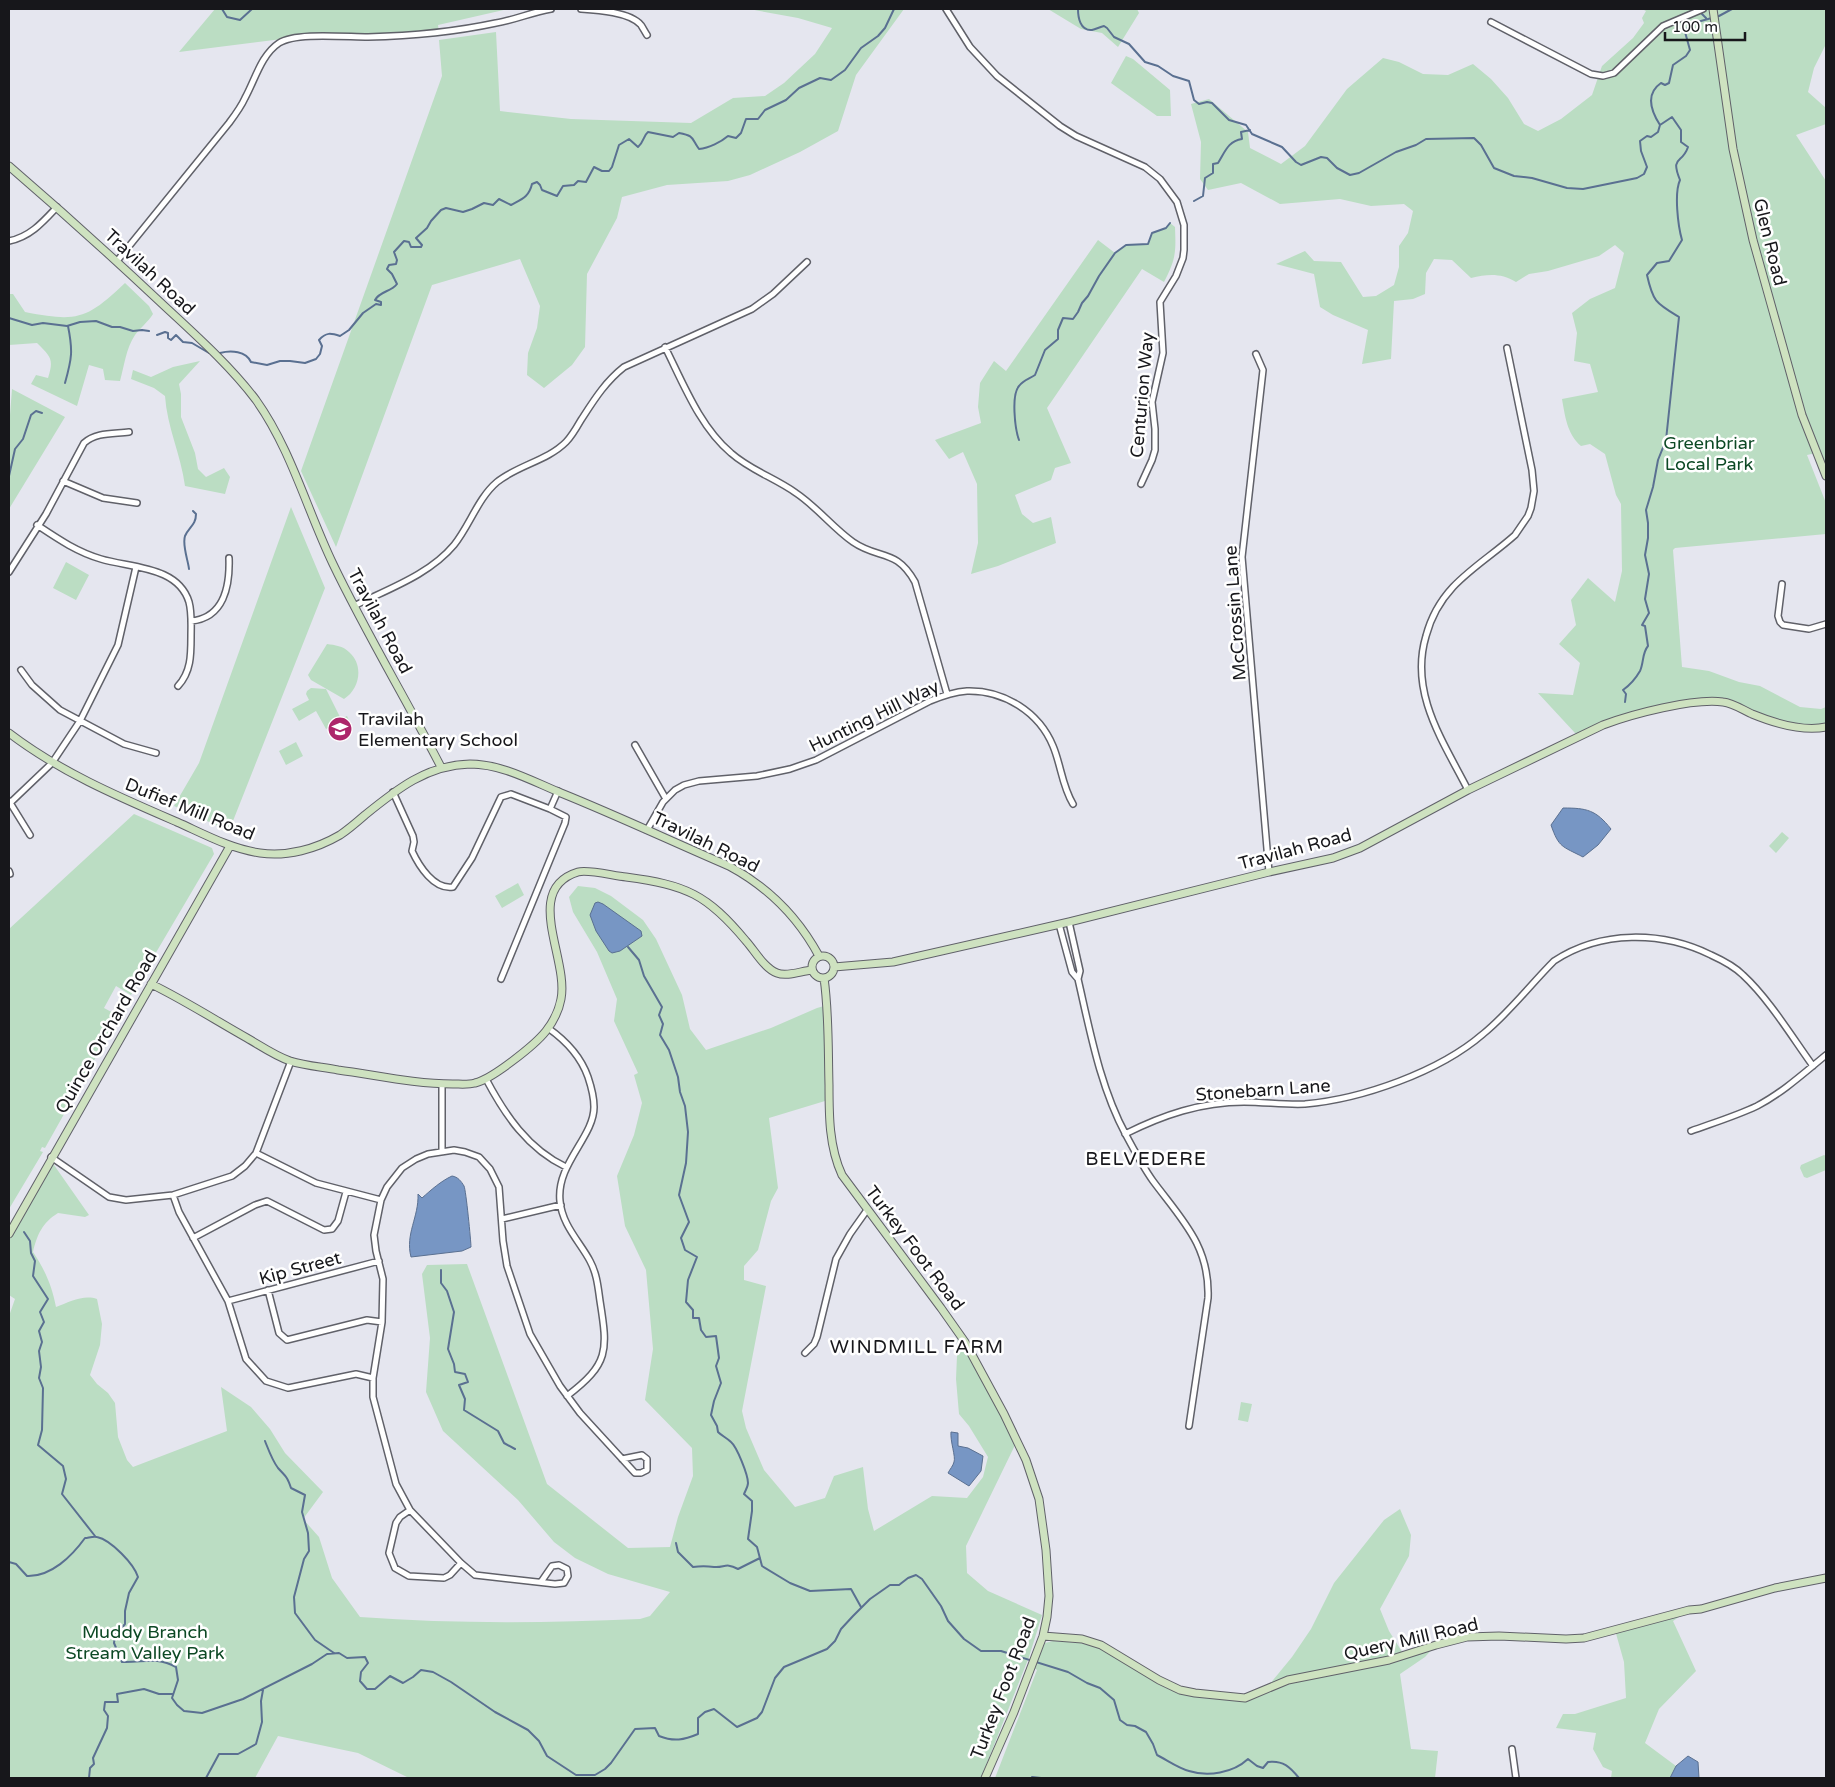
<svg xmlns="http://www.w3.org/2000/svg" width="1835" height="1787" font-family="'Varela Round',sans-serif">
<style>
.green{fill:#bbddc3}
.water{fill:#7796c4;stroke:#5a7091}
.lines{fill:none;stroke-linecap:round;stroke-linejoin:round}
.stream{stroke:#5a7091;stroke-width:2}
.street-casing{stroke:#606169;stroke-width:8}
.secondary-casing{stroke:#606169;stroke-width:9}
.street{stroke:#fff;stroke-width:5}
.secondary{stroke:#cee2c0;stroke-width:7}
.labels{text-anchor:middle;stroke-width:5;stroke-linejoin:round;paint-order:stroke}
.street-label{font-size:18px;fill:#17171b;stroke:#fff}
.park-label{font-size:18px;fill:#0d4925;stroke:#fff}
.poi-label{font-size:18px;fill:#17171b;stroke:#fff;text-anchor:start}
.neighbourhood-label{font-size:19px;letter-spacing:1px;fill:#17171b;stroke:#fff}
</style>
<rect width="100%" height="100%" fill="#e5e6ef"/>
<path class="green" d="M215 9H508L438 25 439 32 290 38 179 52Z
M749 9H904L856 75 838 131 800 152 750 175 728 181 667 185 622 197 617 218 587 274 585 347 572 365 544 388 527 375 528 353 537 328 540 306 520 259 432 285 336 547 301 471 442 76 439 40 496 32 500 111 571 119 691 123 733 98 765 96 784 83 815 54 832 28 798 18Z
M1048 9H1137L1139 13 1118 47 1102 33 1081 29Z
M1642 9H1826V44L1814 68 1808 92 1826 108V124L1796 135 1826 181V476L1816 453 1807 455 1826 503V534L1675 548 1673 550 1682 667 1709 671 1739 682 1760 686 1800 707 1821 709 1826 707V727L1778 724 1725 702 1660 709 1587 733H1575L1538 693 1573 695 1580 663 1559 644 1576 625 1571 600 1588 578 1615 602 1622 571 1621 504 1616 495 1605 454 1590 444 1581 446C1567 434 1565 416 1562 399L1598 392 1590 364 1574 361 1577 333 1572 313 1590 299 1615 288 1624 253 1615 245 1599 256 1548 271 1529 274 1516 282C1501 273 1488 274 1471 278L1452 260 1434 259 1426 273 1425 294 1413 299 1394 301 1391 359 1362 364 1368 330 1333 315 1320 307 1314 274 1276 264 1305 251 1314 261 1341 262 1363 297 1376 296 1394 285 1399 267V246L1408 233 1413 211 1404 204 1371 206 1340 199 1280 204 1241 183 1208 190 1200 179 1201 142 1191 104 1209 99 1248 132 1250 148 1281 164 1305 146 1347 89 1383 58 1399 62 1423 74 1448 75 1473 64 1491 79 1508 98 1524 124 1538 131 1561 119 1592 95 1602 66 1633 38 1644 23 1642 18 1646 11Z
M1126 56 1133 59 1170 90 1171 116H1157L1111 83Z
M1170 223 1175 227C1176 252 1176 259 1164 282L1142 269 1047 408 1071 463 1055 468 1051 480 1015 495 1022 514 1033 523 1051 517 1056 543 998 566 971 574 978 543 977 484 963 452 949 459 935 440 981 423 978 407 980 383 994 361 1006 371 1098 240 1115 253 1126 245 1148 244 1152 233 1166 228Z
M125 283 149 306 153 314C148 322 140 328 135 335 126 348 124 367 120 381L105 380 103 369 89 365 77 406 31 384 36 375 48 378C54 359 51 357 37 343L9 345V294H13L25 312C77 322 86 320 125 283Z
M200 361 179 384 181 394V417L195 453 198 469 206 477 224 468 230 477 225 494 185 486C181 455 167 427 165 396L154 388 131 379 133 370 151 377 173 367Z
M12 389 65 417 9 509V428Z
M291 507 325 588 229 831 174 806 199 763Z
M66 562 89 575 76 600 53 588Z
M327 644C335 645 343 646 349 652 364 665 360 689 344 699L311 680 308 675Z
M311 688 326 689 341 719 347 716 351 725 337 733 332 726 326 729 316 711 299 721 292 709 309 700 306 694 307 691Z
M296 742 303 756 286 765 279 751Z
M134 814 212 848 214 854 131 995 116 986 104 1008 119 1016 45 1148 42 1147 40 1151 43 1152 9 1209V929Z
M1782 832 1789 838 1776 853 1769 846Z
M518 883 524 895 502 908 495 896Z
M578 886 595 888 611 896 643 920 656 939 682 995 690 1029 706 1050 771 1028 817 1008 824 1006 825 1101 769 1118 778 1188 771 1201 758 1250 744 1266V1280L766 1286 742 1411 746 1428 764 1470 795 1507 825 1498 834 1476 863 1467 868 1509 874 1531 932 1496 967 1498 983 1477 988 1457 969 1426 959 1414 956 1379 958 1332 1017 1441 966 1546 967 1573 988 1591 1042 1615 1029 1657 981 1778H409L358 1753 278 1736 255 1778H9V1316L15 1299 9 1295V1234L52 1155 54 1165 89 1215 85 1217 58 1213C42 1223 37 1235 33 1252 45 1270 52 1286 56 1307 69 1302 84 1294 97 1299L102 1324 100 1345 90 1375 97 1384 108 1393 115 1403 118 1437 127 1460 133 1467 227 1431 221 1387 251 1407 270 1429 285 1453 323 1492 303 1519 319 1537 332 1578 360 1617C453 1624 547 1623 640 1619L650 1616 670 1592 608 1574 575 1558 554 1542 518 1500 443 1431 426 1392 430 1338 422 1274 427 1265 467 1264 547 1484 628 1548 670 1547 678 1517 693 1476 692 1448 645 1400 653 1349 646 1270 625 1226 617 1176 634 1135 642 1103 634 1075 638 1073 614 1021 617 999 597 952 573 912 569 897Z
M1824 1155 1826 1156V1170L1807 1178 1804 1177 1800 1168 1801 1165Z
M1241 1402 1252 1404 1248 1422 1238 1420Z
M1400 1509 1411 1535 1409 1556 1380 1609 1389 1631 1404 1655 1436 1645 1425 1657 1400 1674 1411 1749 1438 1751 1435 1778H995L1037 1670 1034 1668 1045 1643 1053 1641 1081 1643 1099 1648 1117 1656 1159 1682 1245 1701 1260 1696 1292 1657 1311 1629 1334 1583 1384 1520Z
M1689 1610 1673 1621 1696 1671 1659 1709 1645 1743 1676 1766 1670 1778H1611L1612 1771 1603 1767 1593 1749 1596 1733 1556 1728 1563 1714H1575L1626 1698 1624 1662 1615 1630Z"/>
<path class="water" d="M1563 808C1587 808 1596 810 1611 829L1598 845 1583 857C1562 846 1559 848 1551 825Z
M598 902 603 904 641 931 642 936 620 951 612 953 609 951 596 931 590 915 595 903Z
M452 1176C458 1177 461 1181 464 1186 466 1190 471 1242 471 1247L462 1251 411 1257C405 1234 419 1217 418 1194L422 1198C431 1190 441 1181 452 1176Z
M951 1432 958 1433V1446L968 1448 983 1456 981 1471 969 1486 948 1473C950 1469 953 1466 954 1462 956 1457 950 1441 951 1432Z
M1688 1756 1698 1762 1699 1778H1670L1676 1766Z"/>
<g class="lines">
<path class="stream" d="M222 9 227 17 240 20 252 9
M270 9H275
M1078 9C1078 17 1080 31 1092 30 1096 29 1100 27 1104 26L1107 28 1114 37 1129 44 1145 62 1158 66 1173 76 1189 81 1194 100 1199 104 1207 102 1212 103 1229 120 1246 125 1252 134 1282 147 1296 162 1301 165 1321 157 1327 158 1337 168 1350 175 1359 173 1396 152 1416 145 1426 139 1474 138 1481 145 1494 168 1514 176 1532 178 1567 188 1583 189 1637 178 1644 174 1647 167 1641 151 1640 141 1647 136 1651 137 1658 132 1660 125C1651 111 1645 94 1661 83L1665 85 1669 83 1673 65 1686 56 1690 50 1685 32 1690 24 1719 16 1732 9
M1701 13 1706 18
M1194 201 1203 196 1205 178 1213 173V164L1218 163C1225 152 1228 141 1242 139L1241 132 1250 130
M9 318 32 325 43 323 67 326 80 322 96 321 112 327H120L133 331 142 330 149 331
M157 335 165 332 168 333V338L171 340 176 335 183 342 192 343 209 353
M220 353C231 350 246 351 251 362L267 365 280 361H290L305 363 316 359 320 354 322 346 319 340C326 332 331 333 340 336L349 330 363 313 376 304 381 305V302L375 300C380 291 391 292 397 284L392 274 387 269 389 265 396 264 397 260 394 252 404 241 409 242 411 247H421L422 245 416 238 427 228 431 221 441 210 446 208 463 212 472 209 484 203 493 205 499 199 511 205C522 199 529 197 532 184L537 182 540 185 542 190 557 196 563 186 574 185 578 181 586 182 594 167 602 171H609L612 167 619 145 629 139 638 147C644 142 643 136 648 132L673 137 679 133C695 136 691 138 699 149 709 148 721 142 728 136L736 138 741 133 746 119H758L765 110 786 100 799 88 820 78 831 80 845 70 861 48 878 36 885 28 894 9
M65 383C72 358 73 351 68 326
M1019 440C1015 429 1011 395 1019 386 1023 380 1029 379 1035 375L1045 350 1058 339V330L1063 318 1073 319 1078 312 1082 303 1088 296 1099 276 1115 253 1126 245 1148 244 1152 233 1166 228 1170 223
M9 476 15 449 23 439 31 415 36 411 42 413
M189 569C188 560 182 545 185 536 189 527 196 525 196 514L193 511
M1625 702 1626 694 1623 690C1630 685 1636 678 1640 671 1644 662 1642 653 1648 646L1645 626 1642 625 1649 613 1645 599 1649 574 1645 555 1648 538V523L1646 510 1653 487 1658 460 1666 440 1679 317C1656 303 1653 302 1647 275L1657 263 1669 261 1682 240C1678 226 1674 193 1680 180 1670 155 1682 165 1688 147L1681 142V130L1672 117 1660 125
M628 947 639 960 644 976 662 1007 659 1015 663 1024 660 1035 669 1050 678 1077 680 1092 685 1106 688 1132 686 1163 679 1195 689 1222 681 1238 685 1250 697 1257 688 1280 686 1302 693 1310V1318H699L701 1330 706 1337 716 1336 719 1358 716 1366 721 1383 714 1401 711 1415 717 1426 718 1432C722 1436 727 1438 731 1442 737 1447 748 1475 748 1483 748 1487 745 1491 744 1494L752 1501V1511L748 1539 757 1547 762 1566 790 1583 810 1591 851 1589 861 1607
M24 1232 30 1241 31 1253 35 1261 33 1276 48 1299 40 1312 44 1322 39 1331 42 1342 39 1351 41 1367 39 1378 43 1388 42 1430 38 1445 63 1466 66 1479 62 1494 95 1536
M441 1270V1283L447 1291 454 1312 448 1349 454 1364 455 1372 465 1374 468 1382 459 1385 465 1399 464 1410 498 1431 504 1443 515 1449
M265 1441C269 1451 272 1460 278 1468 286 1477 287 1476 291 1488L305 1495 302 1512 308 1533 309 1551 304 1559 294 1597 295 1613 315 1640 334 1653
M676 1543 678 1552 693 1567C701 1566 706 1566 714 1567 725 1568 725 1562 738 1569L760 1558
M9 1562 16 1564 27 1576C51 1577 72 1556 85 1538 88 1538 93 1536 97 1537 111 1540 134 1564 138 1577L129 1593 125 1611V1624L115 1636 114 1643 122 1662C143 1663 156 1656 176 1667L178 1680 172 1698 177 1705 184 1711 202 1713 243 1699 312 1664 327 1654 339 1653 347 1658 365 1657 368 1663 361 1672 360 1681 367 1689H375L390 1676 403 1683 413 1677 421 1670 433 1672 451 1682 495 1712 528 1730 539 1741 547 1756 576 1775H595L605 1769 611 1763 635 1729 655 1728 659 1736C674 1742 684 1740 698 1734V1718L705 1712 714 1709 737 1727 757 1718 762 1712 775 1678 784 1667 827 1649 835 1641 841 1629 853 1616 870 1599 890 1585H899L908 1578 916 1575 922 1579 941 1606 948 1621 964 1639 981 1651H1001L1068 1672 1087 1683 1100 1688 1114 1700 1120 1720 1127 1725 1135 1726 1146 1732 1153 1744 1157 1755C1167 1760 1178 1768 1189 1771 1208 1777 1233 1773 1248 1759L1257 1766 1263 1768 1268 1762C1283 1760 1290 1767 1299 1778
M1032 1777 1041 1778
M89 1778 90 1768 94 1764 93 1758 107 1728 108 1716 104 1710 105 1702H118L117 1694 144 1689 159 1694H173
M206 1778 219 1754H238L256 1744 262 1722 261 1701 263 1690"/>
<defs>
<path id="street" d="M581 9C597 10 630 12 641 25 643 28 645 32 647 35
M946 9 970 47 997 76 1060 126 1076 136 1145 167 1160 179 1177 202 1184 225V250L1183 258 1176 276 1160 302 1163 353 1152 402 1155 429V450L1152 460 1141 484
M1491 22 1591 74 1603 76 1614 73 1663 26 1703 9
M9 241C30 237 43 222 57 207
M117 261 229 123C235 115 241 107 245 98 255 80 261 55 279 43 295 32 346 37 368 37 411 36 454 32 496 23 515 20 532 12 551 9
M665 347C683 383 700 427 731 453 750 470 775 478 796 493 817 507 833 528 853 542 879 560 896 548 915 582L947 694
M1256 354 1263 370 1242 557 1269 872
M63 481 103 498 137 503
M37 525C58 539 77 552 101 559 131 568 178 566 189 602 192 613 191 626 191 637 191 655 191 672 178 686
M9 572 46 514 84 443C96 432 114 434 129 432
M1782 584 1778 616 1780 622 1783 625 1809 629 1826 624
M354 606C388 589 429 575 454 545 470 525 478 498 497 482 518 465 547 461 566 442 572 436 577 427 581 420 594 400 605 382 624 367L752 309 773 294 807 262
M191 621C224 618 230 586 229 558
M21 670 32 685 60 710 124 744 156 753
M635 745 666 799
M1468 790C1443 741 1409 693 1426 636 1431 617 1440 601 1453 587 1472 567 1495 553 1515 535L1528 516 1531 508 1534 491 1532 470 1507 348
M393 792 413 836 414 842 412 851C419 866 434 890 453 887L472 858 501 797 511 794 550 809
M9 801 30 835
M9 804 52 763 80 721 118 645 136 567
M647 830 663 802 675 790 684 785 699 781 757 776 790 769 816 760 930 701C942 696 954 692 967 691 1004 690 1039 712 1053 746 1061 765 1062 786 1073 804
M9 871 10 874
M1069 922 1080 971 1078 979C1090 1031 1100 1087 1126 1135 1134 1150 1143 1167 1153 1181 1182 1220 1210 1246 1208 1298L1189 1426
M1059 924 1072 972 1078 979
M501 979 565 823 566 817 550 809 558 791
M548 1028C565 1040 581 1057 588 1077 591 1086 594 1097 594 1107 594 1137 556 1164 560 1201 562 1225 580 1242 590 1261 597 1274 598 1287 600 1301 608 1351 609 1364 567 1396
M486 1079C505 1115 528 1149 566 1167
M442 1084V1151
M1691 1131C1713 1123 1736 1116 1757 1106 1782 1093 1804 1073 1826 1055
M1125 1134C1163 1115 1201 1102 1244 1102 1265 1102 1285 1105 1305 1104 1362 1099 1439 1072 1483 1034 1509 1013 1530 985 1554 961 1601 930 1662 931 1711 955 1722 960 1734 966 1743 975 1769 999 1792 1037 1813 1066
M256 1153 316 1183 381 1200
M51 1157 109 1197 126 1200 173 1195 232 1176 245 1166 256 1153 291 1061
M173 1195 179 1212 228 1301 246 1359 266 1381 288 1388 356 1374 373 1378
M502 1219 561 1205
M193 1238 255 1205 267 1201 324 1230 332 1229 338 1221 346 1192
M268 1290 279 1333 287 1340 367 1320 382 1322
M228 1301 379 1261
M805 1353 814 1344 817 1337 836 1259 850 1234 867 1210
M410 1510 400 1517 396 1523 389 1553 395 1568 409 1576 444 1578 450 1575 461 1563
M541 1582 552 1566 559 1565 567 1569 568 1576 564 1583 555 1584 475 1575 461 1563 410 1510 396 1484 373 1397V1378L382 1322 383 1279 376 1251 374 1235 381 1200 387 1187 402 1168 416 1159 428 1154 454 1150 465 1152 479 1157 490 1169 499 1187 503 1241 507 1266 530 1334 560 1386 580 1413 635 1473H641L647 1470V1459L642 1455 622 1459
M1512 1749 1516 1778"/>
<path id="secondary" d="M1713 9 1733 149 1753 240 1802 415 1826 476
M9 166C59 209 109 254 158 300 191 331 228 363 256 400 291 449 307 510 333 564 366 633 406 699 441 767
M9 733C60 772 119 797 177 822 204 834 231 849 260 853 287 857 316 849 340 835 349 829 357 822 365 815 397 789 427 765 470 764 502 764 532 781 561 793 618 816 673 842 729 866 768 887 798 917 819 956
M812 967a11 11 0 1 1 22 0a11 11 0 1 1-22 0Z
M834 967 893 962 1069 922 1269 872 1333 858 1360 848 1468 790 1603 725C1632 714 1693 698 1723 702 1733 703 1743 710 1752 714 1774 723 1802 732 1826 727
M824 978C829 1013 828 1049 829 1085 829 1115 829 1147 842 1175L941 1308 965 1342 1004 1414 1026 1460 1039 1499 1046 1550 1049 1596 1047 1617 1043 1636 1014 1712 985 1778
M151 984C184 1000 215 1020 247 1038 261 1046 275 1056 290 1061 306 1066 323 1067 338 1070 376 1075 414 1084 453 1084 460 1084 468 1085 475 1083 492 1079 535 1045 546 1031 553 1022 559 1010 561 999 569 959 522 889 578 872 588 869 614 876 626 877 686 885 707 894 746 941 755 951 764 968 777 973 787 977 801 971 812 970
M9 1234 230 846
M1043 1636 1082 1639 1101 1645 1159 1680 1180 1690 1195 1693 1245 1698 1288 1680 1389 1660 1436 1645 1467 1637 1499 1636 1566 1639 1584 1638 1689 1610 1701 1609 1775 1588 1826 1578"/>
</defs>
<use href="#street" class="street-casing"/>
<use href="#secondary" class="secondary-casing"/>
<use href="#street" class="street"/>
<use href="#secondary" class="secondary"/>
</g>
<defs>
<symbol id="school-disc" viewBox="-11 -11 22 22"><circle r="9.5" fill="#ad266b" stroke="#fff"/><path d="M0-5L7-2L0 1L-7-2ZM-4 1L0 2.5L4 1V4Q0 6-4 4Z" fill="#fff"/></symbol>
</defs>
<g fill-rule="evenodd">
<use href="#school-disc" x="326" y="715" width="28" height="28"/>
</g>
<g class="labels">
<g class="street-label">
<text transform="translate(1770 242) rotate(76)" y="6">Glen Road</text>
<text transform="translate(150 272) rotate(43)" y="6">Travilah Road</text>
<text transform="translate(1142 395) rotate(-85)" y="6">Centurion Way</text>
<text transform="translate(1235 613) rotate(-94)" y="6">McCrossin Lane</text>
<text transform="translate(380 621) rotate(62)" y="6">Travilah Road</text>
<text transform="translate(874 716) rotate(-26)" y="6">Hunting Hill Way</text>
<text transform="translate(190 809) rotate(22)" y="6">Dufief Mill Road</text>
<text transform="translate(706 842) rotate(26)" y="6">Travilah Road</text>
<text transform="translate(1295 849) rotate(-15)" y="6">Travilah Road</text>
<text transform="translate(106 1032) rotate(-60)" y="6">Quince Orchard Road</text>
<text transform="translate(1263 1090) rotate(-4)" y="6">Stonebarn Lane</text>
<text transform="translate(915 1248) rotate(53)" y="6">Turkey Foot Road</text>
<text transform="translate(300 1268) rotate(-15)" y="6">Kip Street</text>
<text transform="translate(1411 1639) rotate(-13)" y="6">Query Mill Road</text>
<text transform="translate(1003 1688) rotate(-69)" y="6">Turkey Foot Road</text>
</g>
<g class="park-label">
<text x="1709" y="449">Greenbriar<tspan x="1709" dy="21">Local Park</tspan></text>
<text x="145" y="1638">Muddy Branch<tspan x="145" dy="21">Stream Valley Park</tspan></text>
</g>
<g class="poi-label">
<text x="358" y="725">Travilah<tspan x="358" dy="21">Elementary School</tspan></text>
</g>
<g class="neighbourhood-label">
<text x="1146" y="1165">BELVEDERE</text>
<text x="917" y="1353">WINDMILL FARM</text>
</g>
</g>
<rect width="1835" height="1787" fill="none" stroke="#17171b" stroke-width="20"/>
<path d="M1665 32v8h80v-8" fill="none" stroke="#17171b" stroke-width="2.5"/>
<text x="1672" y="32" font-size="15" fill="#17171b" stroke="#ffffff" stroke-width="4" paint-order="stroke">100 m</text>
</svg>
